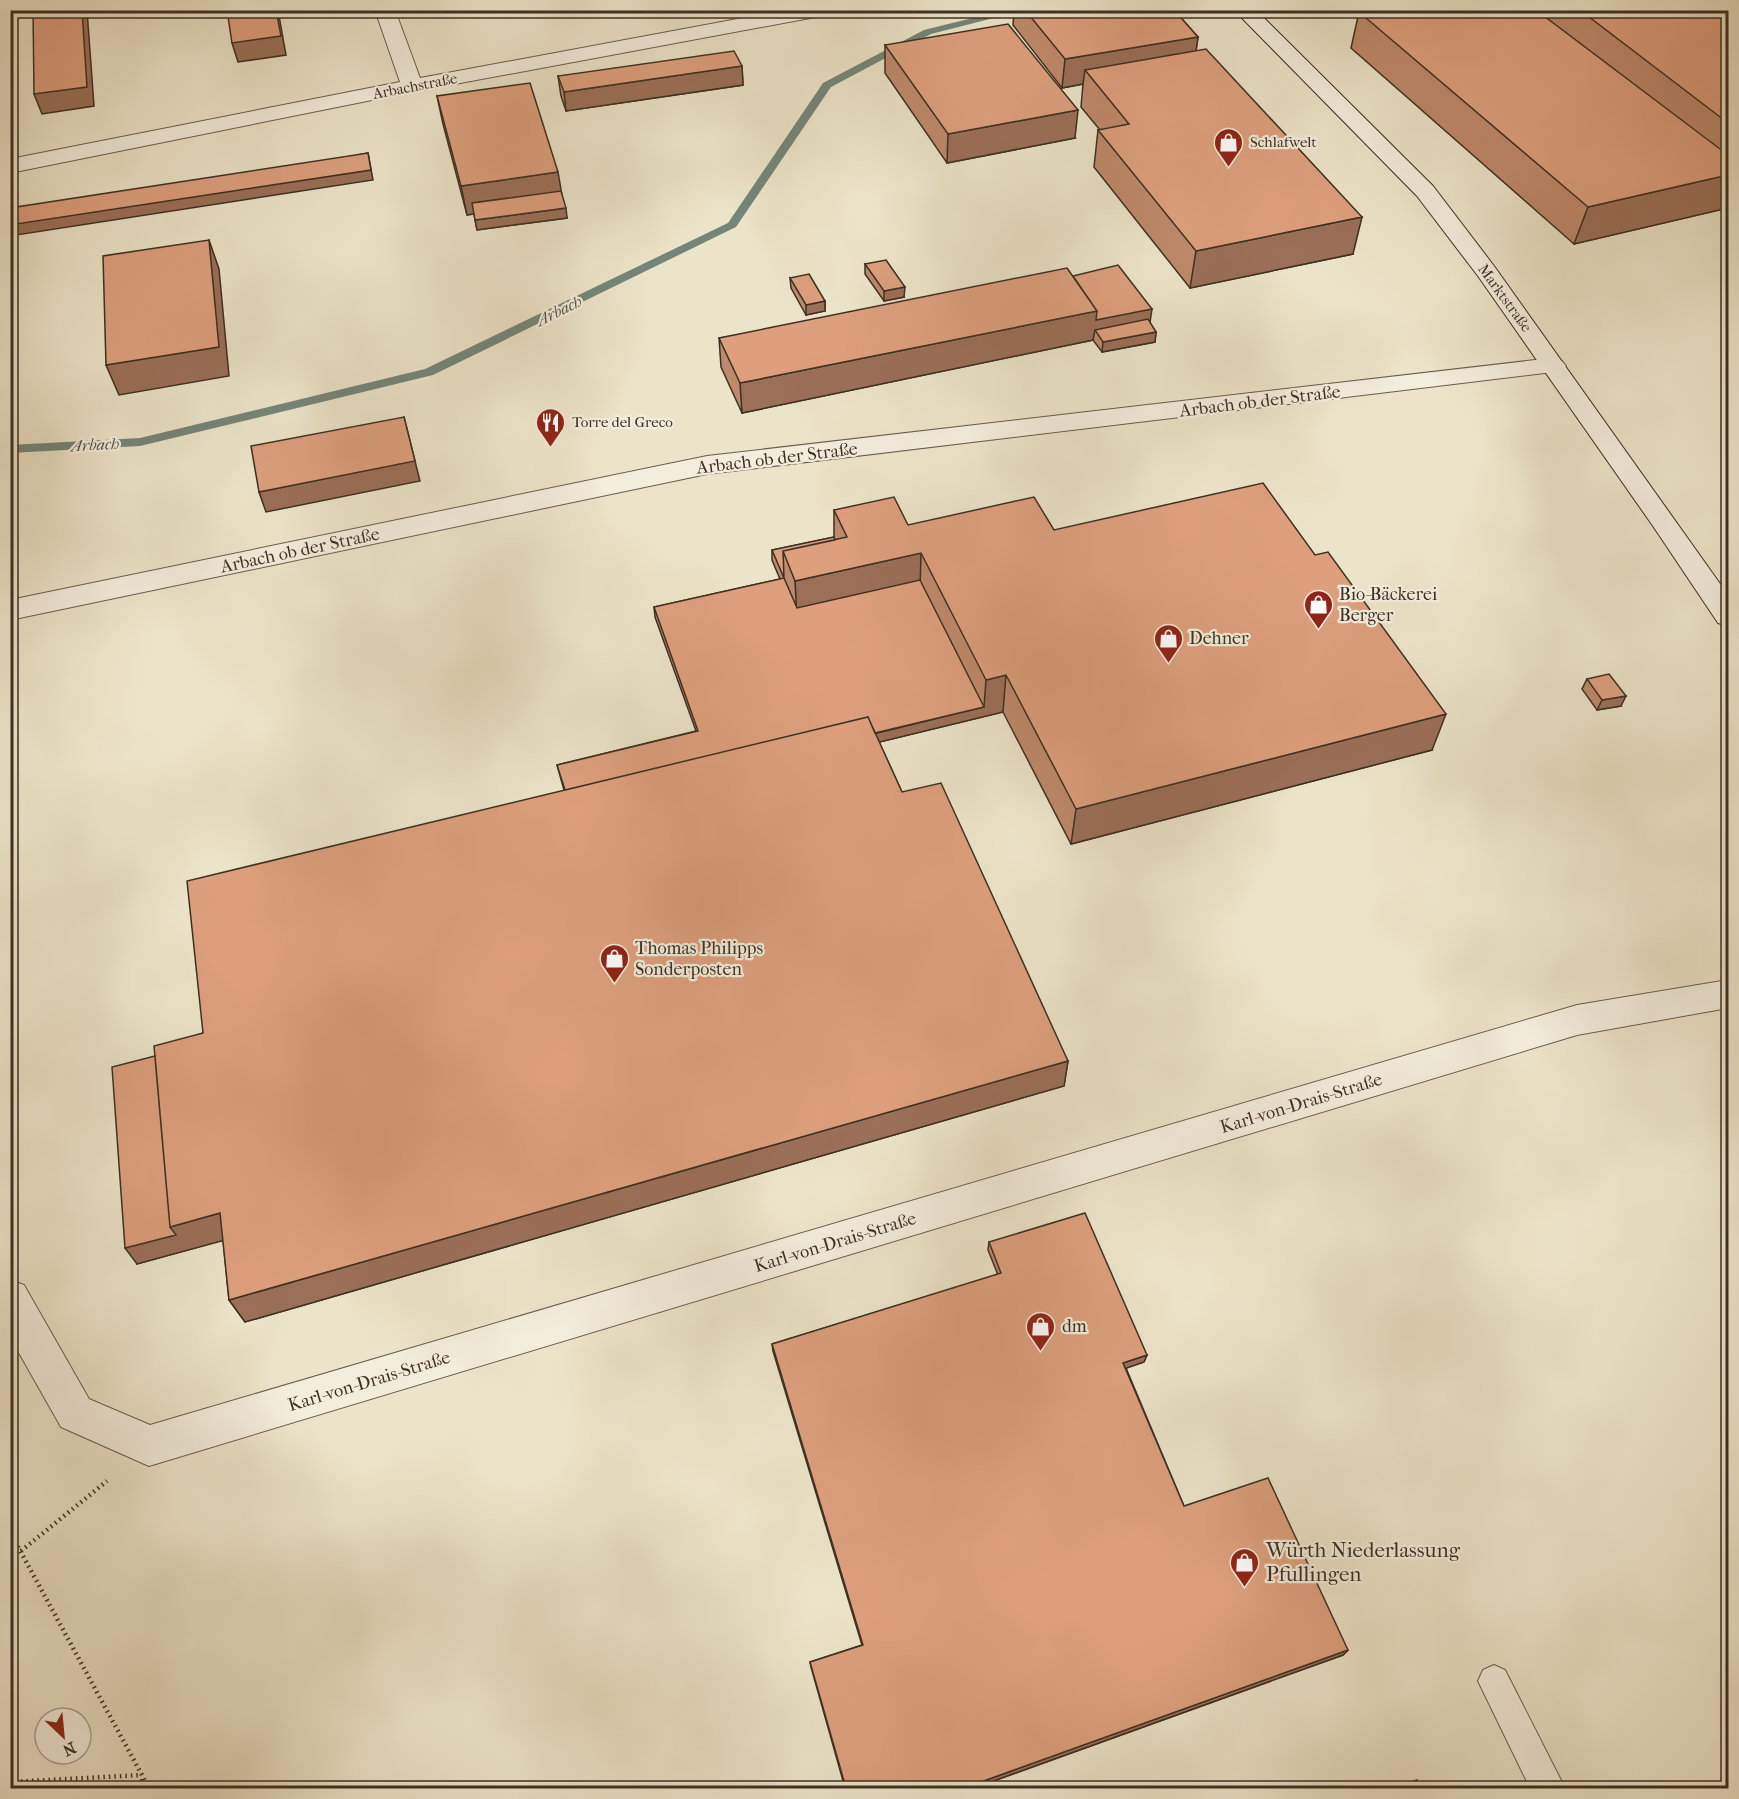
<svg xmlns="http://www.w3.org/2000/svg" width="1739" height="1799" font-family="'IM FELL French Canon',serif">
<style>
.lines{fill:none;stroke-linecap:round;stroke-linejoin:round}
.stream{fill:#748678;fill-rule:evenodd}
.service-casing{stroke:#685d4c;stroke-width:2}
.minor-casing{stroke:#685d4c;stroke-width:2}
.secondary-casing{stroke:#3c3022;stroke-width:2}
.path{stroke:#3c3022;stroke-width:4.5;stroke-dasharray:1.5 4;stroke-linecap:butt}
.service{fill:#f3eddc;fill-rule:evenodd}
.minor{fill:#f3eddc;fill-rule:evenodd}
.secondary{fill:#f3eddc;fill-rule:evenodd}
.wall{fill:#be896c;stroke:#3c3022;stroke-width:1.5}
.shaded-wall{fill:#9b6f58;stroke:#3c3022;stroke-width:1.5}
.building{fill:#dd9f7e;stroke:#3c3022;stroke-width:1.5}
.labels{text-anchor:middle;stroke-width:4.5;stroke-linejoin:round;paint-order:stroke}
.far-street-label{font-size:15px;fill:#3c3022;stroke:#f3eddc}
.far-poi-label{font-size:15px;fill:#3c3022;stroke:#f3eddc;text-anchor:start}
.far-water-label{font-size:16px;font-style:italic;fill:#535446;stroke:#f3eddc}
.street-label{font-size:18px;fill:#3c3022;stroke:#f3eddc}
.poi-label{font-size:18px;fill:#3c3022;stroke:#f3eddc;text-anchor:start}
.near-poi-label{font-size:21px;fill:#3c3022;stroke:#f3eddc;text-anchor:start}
</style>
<rect width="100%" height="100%" fill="#ece4c9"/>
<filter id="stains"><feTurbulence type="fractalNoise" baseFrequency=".00333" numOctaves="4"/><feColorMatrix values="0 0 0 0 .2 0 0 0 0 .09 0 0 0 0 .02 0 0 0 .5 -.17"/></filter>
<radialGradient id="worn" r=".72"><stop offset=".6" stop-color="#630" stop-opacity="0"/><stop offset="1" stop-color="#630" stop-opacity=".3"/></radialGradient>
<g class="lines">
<path class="stream" d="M1005 10H1025L931 34 831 87 736 227 433 375 140 446 10 453V445L140 438 425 369 728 223 823 83 924 30Z"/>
<defs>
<path id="service" d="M1494 1665 1505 1670 1565 1788H1530L1478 1681 1483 1670Z"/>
<path id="minor" d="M375 10H395L420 78 786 10H831L828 14 821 16 412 92 10 173V159L400 82Z
M1553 358 1562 361 1566 366 1562 371 707 474 10 620V600L707 456Z
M1728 980V1008L1577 1035 149 1466 61 1427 10 1337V1280L24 1285 89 1399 150 1425 1577 1005Z"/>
<path id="secondary" d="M1234 10H1256L1433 186 1494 266 1728 595V626L1718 623 1653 526 1478 276 1417 196Z"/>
</defs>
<use href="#service" class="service-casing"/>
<use href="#minor" class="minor-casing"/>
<use href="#secondary" class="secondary-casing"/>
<path class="path" d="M10 1532 149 1788
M21 1551 107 1481
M142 1779 143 1788
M10 1782 142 1775"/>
<use href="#service" class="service"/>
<use href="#minor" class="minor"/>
<use href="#secondary" class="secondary"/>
</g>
<path class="wall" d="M1014 10H1174L1198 37 1196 51 1353 254 1190 288 1094 167 1098 130H1100L1081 107 1083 84 1062 88 1013 25Z
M1369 10H1677L1683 15 1728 10V208L1574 244 1351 48 1359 12Z
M885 45 1075 138 947 163 885 73Z
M742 66 743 85 566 111 561 96 558 76Z
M437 96 561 191 567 218 477 230 474 214 467 215 443 124Z
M865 264 904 297 884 301 865 274Z
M1073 276 1150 323 1156 332 1155 342 1102 352 1093 340 742 413 721 367 719 338Z
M790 278 825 301V311L806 315 791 288Z
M834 510 908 525 1054 530 1432 750 1071 844 1003 712 879 742 902 792 1068 1061 1064 1086 245 1322 229 1300 223 1240 137 1264 155 1056 203 1033 564 790 557 765 696 731 655 617 654 607 780 579 772 560V550L834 537Z
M1587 679 1621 706 1597 710 1582 689Z
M989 1242 1147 1355 1144 1362 1126 1368 1184 1506 1348 1650 1343 1655 974 1788H845L811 1667 810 1662 862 1645 773 1351 772 1344 998 1275 988 1250Z"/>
<path class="shaded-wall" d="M82 10H87L94 106 42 114 34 94Z
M276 10H278L286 55 238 62 232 43Z
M585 10H631L586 17Z
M1198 37 1194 65 1085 70 1083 84 1062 88 1065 59Z
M742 66 743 85 566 111 564 92Z
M1078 110 1075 138 947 163 948 134Z
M368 153 373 180 10 236V225Z
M558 172 563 201 467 215 461 186Z
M1728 175V208L1574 244 1588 207Z
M566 208 567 218 477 230 475 220Z
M1362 217 1353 254 1190 288 1196 251Z
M209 240 219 269 229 376 119 395 106 365Z
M905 287 904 297 884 301V291Z
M825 301V311L806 315V305Z
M1152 309 1149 329 1095 330 1093 340 742 413 740 383 1097 311Z
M1156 332 1155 342 1102 352 1103 342Z
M404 417 420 481 266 512 259 492Z
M921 553 920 590 797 618 795 581Z
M1006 675 1003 712 572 817 570 808 984 707 986 680Z
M1626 696 1621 706 1597 710 1602 700Z
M1446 714 1432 750 1071 844 1076 809Z
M1068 1061 1064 1086 245 1322 229 1300Z
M220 1213 236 1237 137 1264 125 1248 170 1227Z
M1147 1355 1144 1362 1121 1370 1123 1363Z
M1348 1650 1343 1655 974 1788H964Z"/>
<path class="building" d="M33 10H82L87 87 34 94Z
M227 10H276L281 36 232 43Z
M1025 10H1174L1198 37 1065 59Z
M1369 10H1536L1728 155V175L1588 207 1359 12Z
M1580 10H1677L1683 15 1706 10H1728V123Z
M1008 24 1078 110 948 134 885 45Z
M1206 49 1362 217 1196 251 1098 130 1129 124 1085 70Z
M734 51 742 66 564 92 558 76Z
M530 83 558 172 461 186 437 96Z
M368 153 371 170 10 225V208Z
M561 191 566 208 475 220 472 203Z
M209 240 219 347 106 365 103 256Z
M886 260 905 287 884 291 865 264Z
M1118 265 1152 309 1096 320 1097 311 1073 276Z
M1067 268 1097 311 740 383 719 338Z
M809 274 825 301 806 305 790 278Z
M1148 319 1156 332 1103 342 1095 330Z
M404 417 415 461 259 492 251 446Z
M1263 483 1315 555 1328 552 1446 714 1076 809 1006 675 986 680 921 553 795 581 783 551 847 537 834 510 894 497 908 525 1034 497 1054 530Z
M834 537 835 540 783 551 784 578 772 550Z
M784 578 797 608 920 580 984 707 875 733 868 717 565 790 557 765 698 731 654 607Z
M1609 674 1626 696 1602 700 1587 679Z
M868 717 902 792 941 783 1068 1061 229 1300 220 1213 170 1227 154 1046 203 1033 187 881Z
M155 1056 170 1227 176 1235 125 1248 112 1067Z
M1085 1213 1147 1355 1123 1363 1184 1506 1268 1478 1348 1650 964 1788H846L810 1662 863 1645 772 1344 1001 1273 989 1242Z
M1417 1780 1421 1788H1395Z"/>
<defs>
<symbol id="shop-pin" viewBox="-11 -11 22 30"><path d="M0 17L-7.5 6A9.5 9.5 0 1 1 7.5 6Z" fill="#8f2418" stroke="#f3eddc"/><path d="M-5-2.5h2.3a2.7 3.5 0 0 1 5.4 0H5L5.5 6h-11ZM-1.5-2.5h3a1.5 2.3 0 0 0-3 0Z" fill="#fff"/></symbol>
<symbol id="restaurant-pin" viewBox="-11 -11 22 30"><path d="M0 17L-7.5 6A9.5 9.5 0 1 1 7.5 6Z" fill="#8f2418" stroke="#f3eddc"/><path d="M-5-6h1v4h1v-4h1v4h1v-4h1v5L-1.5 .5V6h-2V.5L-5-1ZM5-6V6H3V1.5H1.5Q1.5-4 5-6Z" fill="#fff"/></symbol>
</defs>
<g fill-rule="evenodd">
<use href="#shop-pin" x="1212" y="126" width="33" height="45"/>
<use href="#restaurant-pin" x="534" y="406" width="33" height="45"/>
<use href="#shop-pin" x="1302" y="588" width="33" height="45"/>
<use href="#shop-pin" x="1152" y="622" width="33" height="45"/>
<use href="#shop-pin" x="598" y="942" width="33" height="45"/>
<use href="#shop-pin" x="1024" y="1310" width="33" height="45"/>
<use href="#shop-pin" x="1228" y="1546" width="33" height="45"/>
</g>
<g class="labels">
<g class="far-street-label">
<text transform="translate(415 86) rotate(-11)" y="5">Arbachstraße</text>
<text transform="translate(1505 298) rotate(54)" y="5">Marktstraße</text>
</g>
<g class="far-poi-label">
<text x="1250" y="147">Schlafwelt</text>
<text x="572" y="427">Torre del Greco</text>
</g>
<g class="far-water-label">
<text transform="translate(559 310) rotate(-26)" y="6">Arbach</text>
<text transform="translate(95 444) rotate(-3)" y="6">Arbach</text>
</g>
<g class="street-label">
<text transform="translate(1260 401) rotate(-7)" y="6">Arbach ob der Straße</text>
<text transform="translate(777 458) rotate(-7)" y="6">Arbach ob der Straße</text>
<text transform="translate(300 550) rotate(-12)" y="6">Arbach ob der Straße</text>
<text transform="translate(1301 1103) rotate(-17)" y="6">Karl-von-Drais-Straße</text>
<text transform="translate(835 1242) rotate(-17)" y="6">Karl-von-Drais-Straße</text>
<text transform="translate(369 1381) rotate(-17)" y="6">Karl-von-Drais-Straße</text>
</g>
<g class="poi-label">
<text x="1339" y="600">Bio-Bäckerei<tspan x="1339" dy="21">Berger</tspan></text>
<text x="1189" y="644">Dehner</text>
<text x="635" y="954">Thomas Philipps<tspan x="635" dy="21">Sonderposten</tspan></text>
<text x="1062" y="1332">dm</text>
</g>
<g class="near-poi-label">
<text x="1266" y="1557">Würth Niederlassung<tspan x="1266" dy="24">Pfullingen</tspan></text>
</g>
</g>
<rect width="1739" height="1799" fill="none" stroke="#ece4c9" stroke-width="36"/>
<rect x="12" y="12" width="1715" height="1775" fill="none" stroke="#3c3022" stroke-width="3"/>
<rect x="18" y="18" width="1703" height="1763" fill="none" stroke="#3c3022" stroke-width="1.5"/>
<g transform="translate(63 1736) rotate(154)"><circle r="28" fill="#f3eddc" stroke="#aaa192" stroke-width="1.5"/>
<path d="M0-4.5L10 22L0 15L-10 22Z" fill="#8f2418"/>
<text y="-9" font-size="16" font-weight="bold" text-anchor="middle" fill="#3c3022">N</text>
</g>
<rect width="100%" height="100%" filter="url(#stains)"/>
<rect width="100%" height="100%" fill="url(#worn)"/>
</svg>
